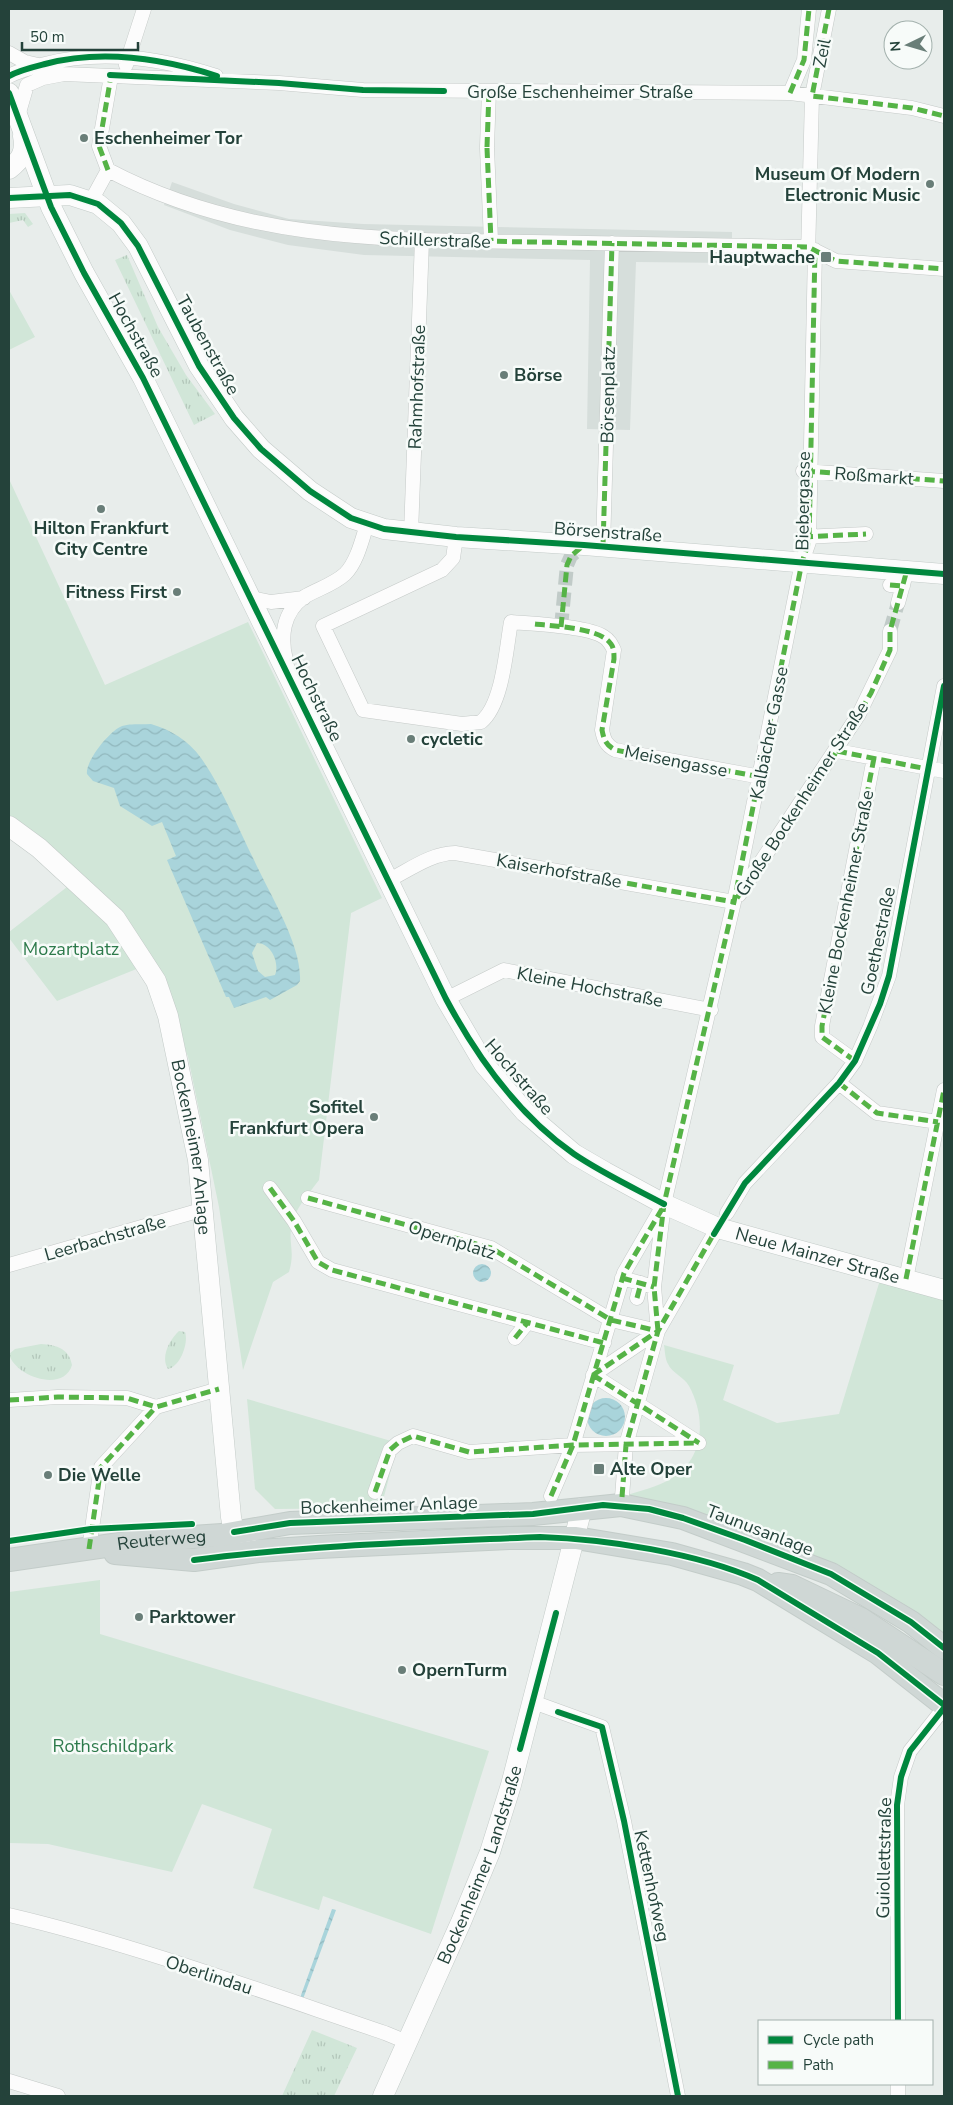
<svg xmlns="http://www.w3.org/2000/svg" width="953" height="2105" font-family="'Nunito Sans',sans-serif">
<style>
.built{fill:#d6dedb}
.grass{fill:url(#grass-tufts)}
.park{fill:#d1e6d8}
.water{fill:url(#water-waves);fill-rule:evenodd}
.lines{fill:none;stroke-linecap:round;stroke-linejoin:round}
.street-tunnel{stroke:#c1cbc8;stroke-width:14;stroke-dasharray:14 7;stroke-linecap:butt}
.street-casing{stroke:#c5cac8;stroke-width:15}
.secondary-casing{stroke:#c3cbc8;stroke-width:21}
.primary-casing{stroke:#c3ccc9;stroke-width:24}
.street{stroke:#fcfcfc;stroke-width:14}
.secondary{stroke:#fcfcfc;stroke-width:20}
.primary{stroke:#cfd7d5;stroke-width:22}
.quiet{stroke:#55b346;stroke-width:5;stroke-dasharray:10 5;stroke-linecap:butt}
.cycleway-casing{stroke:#f7fbf9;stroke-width:9}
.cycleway{stroke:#00873e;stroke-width:6}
.poi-dot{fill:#697e78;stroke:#f7fbf9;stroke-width:2}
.labels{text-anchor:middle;stroke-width:5;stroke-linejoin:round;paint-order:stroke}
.street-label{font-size:18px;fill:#24423a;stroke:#f7fbf9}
.poi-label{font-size:18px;font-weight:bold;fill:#24423a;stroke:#f7fbf9;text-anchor:start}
.park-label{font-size:18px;fill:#2d7a4b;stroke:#f7fbf9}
</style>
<defs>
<pattern id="grass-tufts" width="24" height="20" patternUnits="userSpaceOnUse" patternTransform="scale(1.25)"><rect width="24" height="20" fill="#d1e6d8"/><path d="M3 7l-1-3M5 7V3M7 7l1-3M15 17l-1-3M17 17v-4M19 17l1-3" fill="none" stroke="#b3c6ba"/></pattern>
<pattern id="water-waves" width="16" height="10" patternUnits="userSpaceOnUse" patternTransform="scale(1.25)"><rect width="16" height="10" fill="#a9d4db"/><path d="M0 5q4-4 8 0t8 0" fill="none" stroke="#91b7bd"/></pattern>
</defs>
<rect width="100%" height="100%" fill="#e8edeb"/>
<path class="built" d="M172 182 234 204 289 219 363 224 732 232V263L636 262 630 430 587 429 590 260 364 255 288 245 230 230 164 205Z"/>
<path class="grass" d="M25 213 33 224 28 227 23 220 9 223V214Z
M127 255 158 327 186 375 215 414 194 425 115 260Z
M179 1331 185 1332C189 1343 180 1367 168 1369 160 1357 170 1339 179 1331Z
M41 1344C56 1345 69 1348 72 1365 64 1393 15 1377 9 1354L15 1349Z
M312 2030 357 2048 334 2096H282Z"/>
<path class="park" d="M9 290 35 337 9 350Z
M9 479 105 685 248 622 382 898 351 913 319 1180C308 1195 294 1209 291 1228 289 1246 295 1252 289 1272L273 1282 243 1370 219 1207 188 1057 161 977 9 819Z
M67 887 106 923 139 968 57 1001 9 938V932Z
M880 1280 944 1297V1635L831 1574 622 1497C638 1491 658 1487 672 1478 705 1458 706 1417 689 1386 684 1377 672 1373 668 1364 665 1359 665 1351 664 1345L734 1365 723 1400 777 1423 839 1414Z
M247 1399 398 1443 381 1508 275 1509 255 1489Z
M100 1580V1634L489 1751 431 1934 323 1896 319 1910 253 1888 272 1829 202 1804 172 1872 48 1844 9 1843V1592Z"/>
<path class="water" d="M151 724C171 730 188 740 201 758 223 789 237 826 254 860 269 893 302 945 300 981L297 985 270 1000 266 997 234 1008 229 997H226L167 860 176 856 162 822 152 826 120 806 114 788 93 781 87 774C85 762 108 733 120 727 128 723 141 725 151 724ZM257 943C271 943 280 963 275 975L265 977 258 971 252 953Z
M473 1273a9 9 0 1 1 18 0a9 9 0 1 1-18 0Z
M587 1417a19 19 0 1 1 38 0a19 19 0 1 1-38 0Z
M332 1909 336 1910 303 1999 300 1998Z"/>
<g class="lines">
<path class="street-tunnel" d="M561 627 567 565 571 556 584 545
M890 631 898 603"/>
<defs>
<path id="street" d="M9 53 25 62 38 65
M126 65 144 9
M9 76C20 70 33 67 45 64 102 49 161 58 216 76
M790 93 804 60 809 9
M18 116 27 85 43 78 64 74 279 83 363 90 790 93 912 108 944 116
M487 147 489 91
M487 148 491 241
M108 170C243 241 384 240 532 242 624 244 716 245 808 247L836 261 944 269
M108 170 99 146 110 82
M91 201 108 170
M808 256 812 96 829 9
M803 471 944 481
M411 533 422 240
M456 537 453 558 442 570 323 626 363 710 462 724 481 722C503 704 506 649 511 622 533 624 588 626 604 637 609 640 611 644 614 650L602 730C604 740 606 745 615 750L761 777
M803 537 866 534
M603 546 612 243
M890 585 903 586
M251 598 271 602 304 598
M898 603 907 570
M286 660C280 637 283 612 304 597 317 589 333 585 345 574 357 562 362 540 367 524
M837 751 944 771
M389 880C409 870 432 853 455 853L734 902
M739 895 859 714 890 650V631
M446 999 504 970 711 1010
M855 1061 822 1037V1026L874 758
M839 1083 877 1113 938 1122
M270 1188 294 1221 318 1262 332 1270 604 1343
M308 1198 491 1248 611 1320 658 1331
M727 1213 745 1183 839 1083 855 1061 870 1027 889 976 944 686
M9 1265 201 1210
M622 1278 654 1287
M906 1279 944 1090
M637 1298 641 1283
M658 1331 654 1287 664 1204 734 902 802 562 809 542 815 250
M515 1338 528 1322
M593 1375 699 1443
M593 1375 658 1331
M9 1400 58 1397 127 1398 156 1407 219 1389
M375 1492 390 1450 398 1443 413 1436 469 1452 573 1445 699 1443
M551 1496 573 1445 624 1273 661 1209
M622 1497 626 1445 658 1331 714 1234
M89 1549 101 1467 156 1407
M533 1702 602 1727 624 1821 678 2096
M9 1915C136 1945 261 1991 385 2033L407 2042
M898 2021 897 1805 901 1777 910 1751 944 1708
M9 2081 58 2096
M898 2096V2084"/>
<g id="secondary">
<path id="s1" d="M9 93 51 207 84 273 143 378 446 999 484 1064 525 1112 574 1154 605 1172 664 1204 718 1228 944 1290"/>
<path d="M9 169C21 160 26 152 23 136"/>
<path d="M9 198 70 195 98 204 121 223 138 246 199 366 234 418 261 449 310 491 351 518 384 529 456 537 584 545 944 574"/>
<path id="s2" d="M9 826 39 848 115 918 156 981 168 1016 198 1160 231 1517 234 1532 247 1542"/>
<path id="s3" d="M383 2096 461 1922 490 1852 511 1785 582 1508"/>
</g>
<g id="primary">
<path d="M115 1553 194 1560 258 1551 319 1547 509 1538H576L672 1554 743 1574 758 1580 878 1653 944 1705"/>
<path id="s4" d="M9 1560 147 1540 222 1535 290 1523 533 1514 621 1505 683 1518 831 1574 911 1622 944 1648"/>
<path d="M778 1584 792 1586 861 1619 944 1674"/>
</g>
</defs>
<use href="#street" class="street-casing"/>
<use href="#secondary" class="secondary-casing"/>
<use href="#primary" class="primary-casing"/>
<use href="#street" class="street"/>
<use href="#secondary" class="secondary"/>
<use href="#primary" class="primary"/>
<path class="quiet" d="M829 9 812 96 912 108 944 116
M790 93 804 60 809 9
M487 147 489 91
M487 148 491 241
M108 170 99 146 110 82
M422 240 808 247 836 261 944 269
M805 471 944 481
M803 537 866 534
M603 546 612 243
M890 585 903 586
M535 624C553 626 601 628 611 644 614 648 614 653 614 659L602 730C604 740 606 745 615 750L761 777
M561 627 567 565 571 556 584 545
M837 751 927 769
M568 873 734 902
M737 898 837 751 871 693 890 650V631L907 570
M855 1061 822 1037V1026L874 758
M839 1083 877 1113 938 1122
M270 1188 294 1221 318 1262 332 1270 604 1343
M308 1198 491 1248 611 1320 658 1331
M622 1278 654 1287
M906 1279 944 1090
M637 1298 641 1283
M658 1331 654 1287 664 1204 734 902 802 562 809 542 815 250
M515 1338 528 1322
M593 1375 699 1443
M593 1375 658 1331
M9 1400 58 1397 127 1398 156 1407 219 1389
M375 1492 390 1450 398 1443 413 1436 469 1452 573 1445 699 1443
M551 1496 573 1445 624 1273 662 1209
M622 1497 626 1445 658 1331 716 1230
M89 1549 101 1467 156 1407"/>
<defs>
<path id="cycleway" d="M110 75 279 83 363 90 444 91
M9 76C20 70 33 67 45 64 102 49 161 58 217 76
M9 93 51 207 84 273 143 378 446 999C478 1059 518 1115 574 1154 602 1173 634 1188 664 1204
M9 198 70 195 98 204 121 223 138 246 199 366 234 418 261 449 310 491 351 518 384 529 456 537 584 545 944 574
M714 1234 745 1183 839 1083 855 1061 880 1004 889 976 944 686
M234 1532 290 1523 533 1514 603 1505 649 1509 683 1518 745 1540 831 1574 911 1622 944 1648
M9 1541 91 1529 192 1524
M194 1560C309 1545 425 1542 540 1537 606 1539 697 1553 758 1580L878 1653 944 1705
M558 1712 602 1727 624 1821 678 2096
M520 1749 556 1613
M898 2021 897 1805 901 1777 910 1751 944 1708"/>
</defs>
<use href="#cycleway" class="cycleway-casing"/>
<use href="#cycleway" class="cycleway"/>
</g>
<g class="poi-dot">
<circle cx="84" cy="138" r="5"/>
<circle cx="930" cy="184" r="5"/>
<rect x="820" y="251" width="12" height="12" rx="2.5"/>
<circle cx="504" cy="375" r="5"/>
<circle cx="101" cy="509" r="5"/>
<circle cx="177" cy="592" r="5"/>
<circle cx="411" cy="739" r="5"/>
<circle cx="374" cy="1117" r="5"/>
<rect x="593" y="1463" width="12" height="12" rx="2.5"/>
<circle cx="48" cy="1475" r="5"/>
<circle cx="139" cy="1617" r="5"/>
<circle cx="402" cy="1670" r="5"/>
</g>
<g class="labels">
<g class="street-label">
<text transform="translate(822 53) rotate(-79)" y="6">Zeil</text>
<text x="580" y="98">Große Eschenheimer Straße</text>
<text transform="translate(435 240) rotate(2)" y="6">Schillerstraße</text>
<text transform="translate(136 335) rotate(61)" y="6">Hochstraße</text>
<text transform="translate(208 345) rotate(61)" y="6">Taubenstraße</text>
<text transform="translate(417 387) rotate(-88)" y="6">Rahmhofstraße</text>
<text transform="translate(608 395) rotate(-89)" y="6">Börsenplatz</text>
<text transform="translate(874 476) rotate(4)" y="6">Roßmarkt</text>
<text transform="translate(803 501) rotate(-89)" y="6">Biebergasse</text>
<text transform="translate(608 532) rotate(4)" y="6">Börsenstraße</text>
<text transform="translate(317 698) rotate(64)" y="6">Hochstraße</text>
<text transform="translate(769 733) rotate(-79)" y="6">Kalbächer Gasse</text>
<text transform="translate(676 761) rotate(11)" y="6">Meisengasse</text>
<text transform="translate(802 799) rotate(-57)" y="6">Große Bockenheimer Straße</text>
<text transform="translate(559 871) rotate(10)" y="6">Kaiserhofstraße</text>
<text transform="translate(846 902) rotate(-79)" y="6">Kleine Bockenheimer Straße</text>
<text transform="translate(878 941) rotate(-78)" y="6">Goethestraße</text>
<text transform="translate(590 987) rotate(11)" y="6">Kleine Hochstraße</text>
<text transform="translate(519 1077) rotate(49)" y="6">Hochstraße</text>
<text dy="6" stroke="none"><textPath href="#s2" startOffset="386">Bockenheimer Anlage</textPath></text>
<text transform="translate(105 1238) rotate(-16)" y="6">Leerbachstraße</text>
<text transform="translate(452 1240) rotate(18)" y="6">Opernplatz</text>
<text dy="6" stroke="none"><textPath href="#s1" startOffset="1475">Neue Mainzer Straße</textPath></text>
<text transform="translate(389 1505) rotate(-2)" y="6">Bockenheimer Anlage</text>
<text transform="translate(760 1530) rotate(21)" y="6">Taunusanlage</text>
<text dy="6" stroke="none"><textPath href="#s4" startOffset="154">Reuterweg</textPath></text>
<text transform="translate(884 1858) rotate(-89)" y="6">Guiollettstraße</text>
<text dy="6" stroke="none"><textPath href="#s3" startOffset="251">Bockenheimer Landstraße</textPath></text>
<text transform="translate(652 1886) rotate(78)" y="6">Kettenhofweg</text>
<text transform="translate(209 1975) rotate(18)" y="6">Oberlindau</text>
</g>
<g class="poi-label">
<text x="94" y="144">Eschenheimer Tor</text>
<text x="920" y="180" text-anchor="end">Museum Of Modern<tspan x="920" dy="21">Electronic Music</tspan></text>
<text x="815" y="263" text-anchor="end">Hauptwache</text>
<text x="514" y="381">Börse</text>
<text x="101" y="534" text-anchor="middle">Hilton Frankfurt<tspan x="101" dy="21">City Centre</tspan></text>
<text x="167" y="598" text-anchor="end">Fitness First</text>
<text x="421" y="745">cycletic</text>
<text x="364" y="1113" text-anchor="end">Sofitel<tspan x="364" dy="21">Frankfurt Opera</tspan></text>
<text x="610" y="1475">Alte Oper</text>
<text x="58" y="1481">Die Welle</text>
<text x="149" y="1623">Parktower</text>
<text x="412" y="1676">OpernTurm</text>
</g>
<g class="park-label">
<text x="71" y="955">Mozartplatz</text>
<text x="113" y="1752">Rothschildpark</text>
</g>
</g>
<rect width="953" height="2105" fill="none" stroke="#24423a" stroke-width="20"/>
<rect x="758" y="2020" width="175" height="65" fill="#f7fbf9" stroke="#a3b1ad"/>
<rect x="768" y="2036" width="25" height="8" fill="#00873e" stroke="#a3b1ad"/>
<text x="803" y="2045" font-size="15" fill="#24423a">Cycle path</text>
<rect x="768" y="2061" width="25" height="8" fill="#55b346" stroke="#a3b1ad"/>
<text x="803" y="2070" font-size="15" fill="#24423a">Path</text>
<g transform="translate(908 45) rotate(265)"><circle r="24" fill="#f7fbf9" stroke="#a3b1ad"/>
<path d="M0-4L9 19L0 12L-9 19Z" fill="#697e78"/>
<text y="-8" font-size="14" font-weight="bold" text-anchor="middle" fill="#24423a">N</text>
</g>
<path d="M22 42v8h116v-8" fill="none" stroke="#24423a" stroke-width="2.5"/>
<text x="30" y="42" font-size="15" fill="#24423a" stroke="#f7fbf9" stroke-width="4" paint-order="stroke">50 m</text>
</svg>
